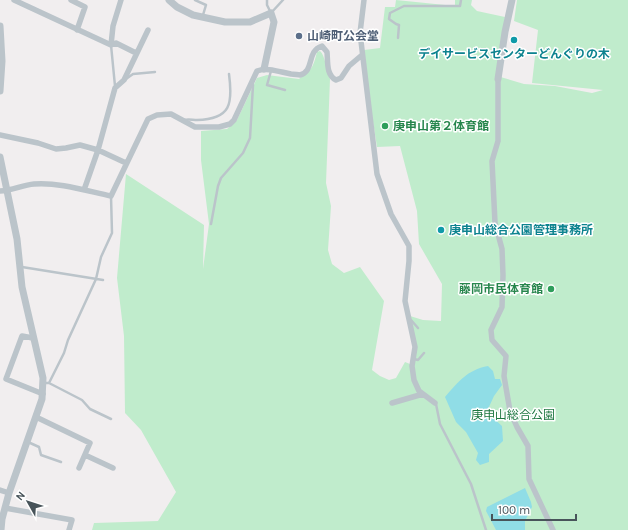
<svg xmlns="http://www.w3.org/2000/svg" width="628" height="530" font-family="Karla,'Noto Sans JP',sans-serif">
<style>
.green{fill:#c0eccc}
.water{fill:#90dde6}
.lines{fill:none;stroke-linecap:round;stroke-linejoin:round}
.service{stroke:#bbc4ca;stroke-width:2.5}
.minor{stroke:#bbc4ca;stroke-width:5.5}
.tertiary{stroke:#bbc4ca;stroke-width:7}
.service-dot{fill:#5c6f8a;stroke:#fff;stroke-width:1.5}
.culture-dot{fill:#0f9aa8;stroke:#fff;stroke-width:1.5}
.leisure-dot{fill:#2e9e5b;stroke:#fff;stroke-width:1.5}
.labels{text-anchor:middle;stroke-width:3;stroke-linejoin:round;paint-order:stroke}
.service-label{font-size:12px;font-weight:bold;fill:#4e5e75;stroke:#fff;text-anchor:start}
.culture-label{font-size:12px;font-weight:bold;fill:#0d838f;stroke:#fff}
.leisure-label{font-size:12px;font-weight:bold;fill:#27864d;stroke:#fff;text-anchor:start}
.park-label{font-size:12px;fill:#1d7740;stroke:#fff}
</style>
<rect width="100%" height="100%" fill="#f1eeef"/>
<path class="green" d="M396 0 455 6V0H472L471 5 477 11 505 17 497 76 524 84 555 86 592 93 603 90 532 83 538 30 514 21 517 0H628V530H92L94 523 158 521 176 492 141 430 125 413 124 336 117 278 126 174 204 225 203 269 209 224 201 160V131L227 129 237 120 257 78 267 75 299 79C312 69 313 68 317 52L320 51C325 55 327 72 330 79L326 183 331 206 328 250 332 264 344 273 360 267 384 301 372 370 380 376 389 380 396 378 405 362 410 364 417 348 410 316 423 320 441 321 442 284 419 244 417 211 400 146 377 147 368 90 364 50 380 48 385 7H395Z"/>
<path class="water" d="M488 366 493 371 495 379H500L502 385 494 396 488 409 491 416 502 426 503 441 489 454V462L480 465 476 460 478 453 466 432 456 422 445 397C458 382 467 370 488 366Z
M525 488 531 502 532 507 525 521V530H496L486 511 487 507Z"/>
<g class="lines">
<path class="service" d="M195 0 206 5 203 15
M267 0V5L271 13 283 0
M398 38 399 25 396 24 389 19 390 13 404 6H460L461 0
M111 45 115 86
M271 71 267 85 285 90
M126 79 133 74 155 72
M184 120C188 119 193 120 197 120 231 119 233 104 229 74
M211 224 218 186 221 178 243 153 250 138 253 85
M22 267 103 280
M411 320 418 328
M414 359 418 360 424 353
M44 383H49L64 353 68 340 96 279 101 257 112 233 111 196
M49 383 82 400 90 409 111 419
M436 404 440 424 471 484 486 530
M28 442 39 447 41 455 61 462"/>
<path class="minor" d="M14 0 111 45 116 43 136 53
M71 0 85 7 77 30
M364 0 360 33 377 174 391 214 409 246V261L405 301 415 347 412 366 414 380 419 391 435 403
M111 45 113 26 121 0
M498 79V141L492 161 495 223 502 249 503 275 502 307 491 330 492 340 506 356 504 376 510 411 517 427 528 446 529 479 553 530
M0 135 38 143 56 149 66 148 80 145 98 150 126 163
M84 190 98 150 115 88 124 80 148 30
M0 191C12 191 22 185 34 184 59 182 87 191 111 196L148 119 157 115 171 114 195 127H219L230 124 234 120 257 71C267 67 280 72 291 74 294 74 298 75 300 75 315 71 306 51 322 46L327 52C328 62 326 75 336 80L341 78 349 66 362 55
M33 338 22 336 6 379 43 394
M392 403 423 394
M36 417 90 443 79 468
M85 455 113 468
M0 490 9 493
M5 508 72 520 69 530"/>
<path class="tertiary" d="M169 0 177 7 193 15 225 22H250L271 13 274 22 264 69
M0 26 2 61 0 91
M498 79 505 32 512 0
M0 157 17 239 22 287 43 378 42 399 9 493 2 519 1 530"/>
</g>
<circle class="service-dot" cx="299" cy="36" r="4"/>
<g class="culture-dot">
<circle cx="514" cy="40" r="4"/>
<circle cx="441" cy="230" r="4"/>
</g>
<g class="leisure-dot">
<circle cx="385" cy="126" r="4"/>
<circle cx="551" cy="289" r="4"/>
</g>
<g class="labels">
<g class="service-label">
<text x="307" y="40">山崎町公会堂</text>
</g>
<g class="culture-label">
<text x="514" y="58">デイサービスセンターどんぐりの木</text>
<text x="449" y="234" text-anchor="start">庚申山総合公園管理事務所</text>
</g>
<g class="leisure-label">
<text x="393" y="130">庚申山第２体育館</text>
<text x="543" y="293" text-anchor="end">藤岡市民体育館</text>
</g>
<g class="park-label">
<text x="513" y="419">庚申山総合公園</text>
</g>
</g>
<g transform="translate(28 502) rotate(309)" stroke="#ffffff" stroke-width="3" paint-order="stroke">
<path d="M0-3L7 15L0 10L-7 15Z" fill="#48545a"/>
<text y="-6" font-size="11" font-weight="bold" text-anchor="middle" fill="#48545a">N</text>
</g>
<path d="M492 514v6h84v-6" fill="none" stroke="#48545a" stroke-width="2"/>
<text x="498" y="514" font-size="12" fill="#48545a" stroke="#ffffff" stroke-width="3" paint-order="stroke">100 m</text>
</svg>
